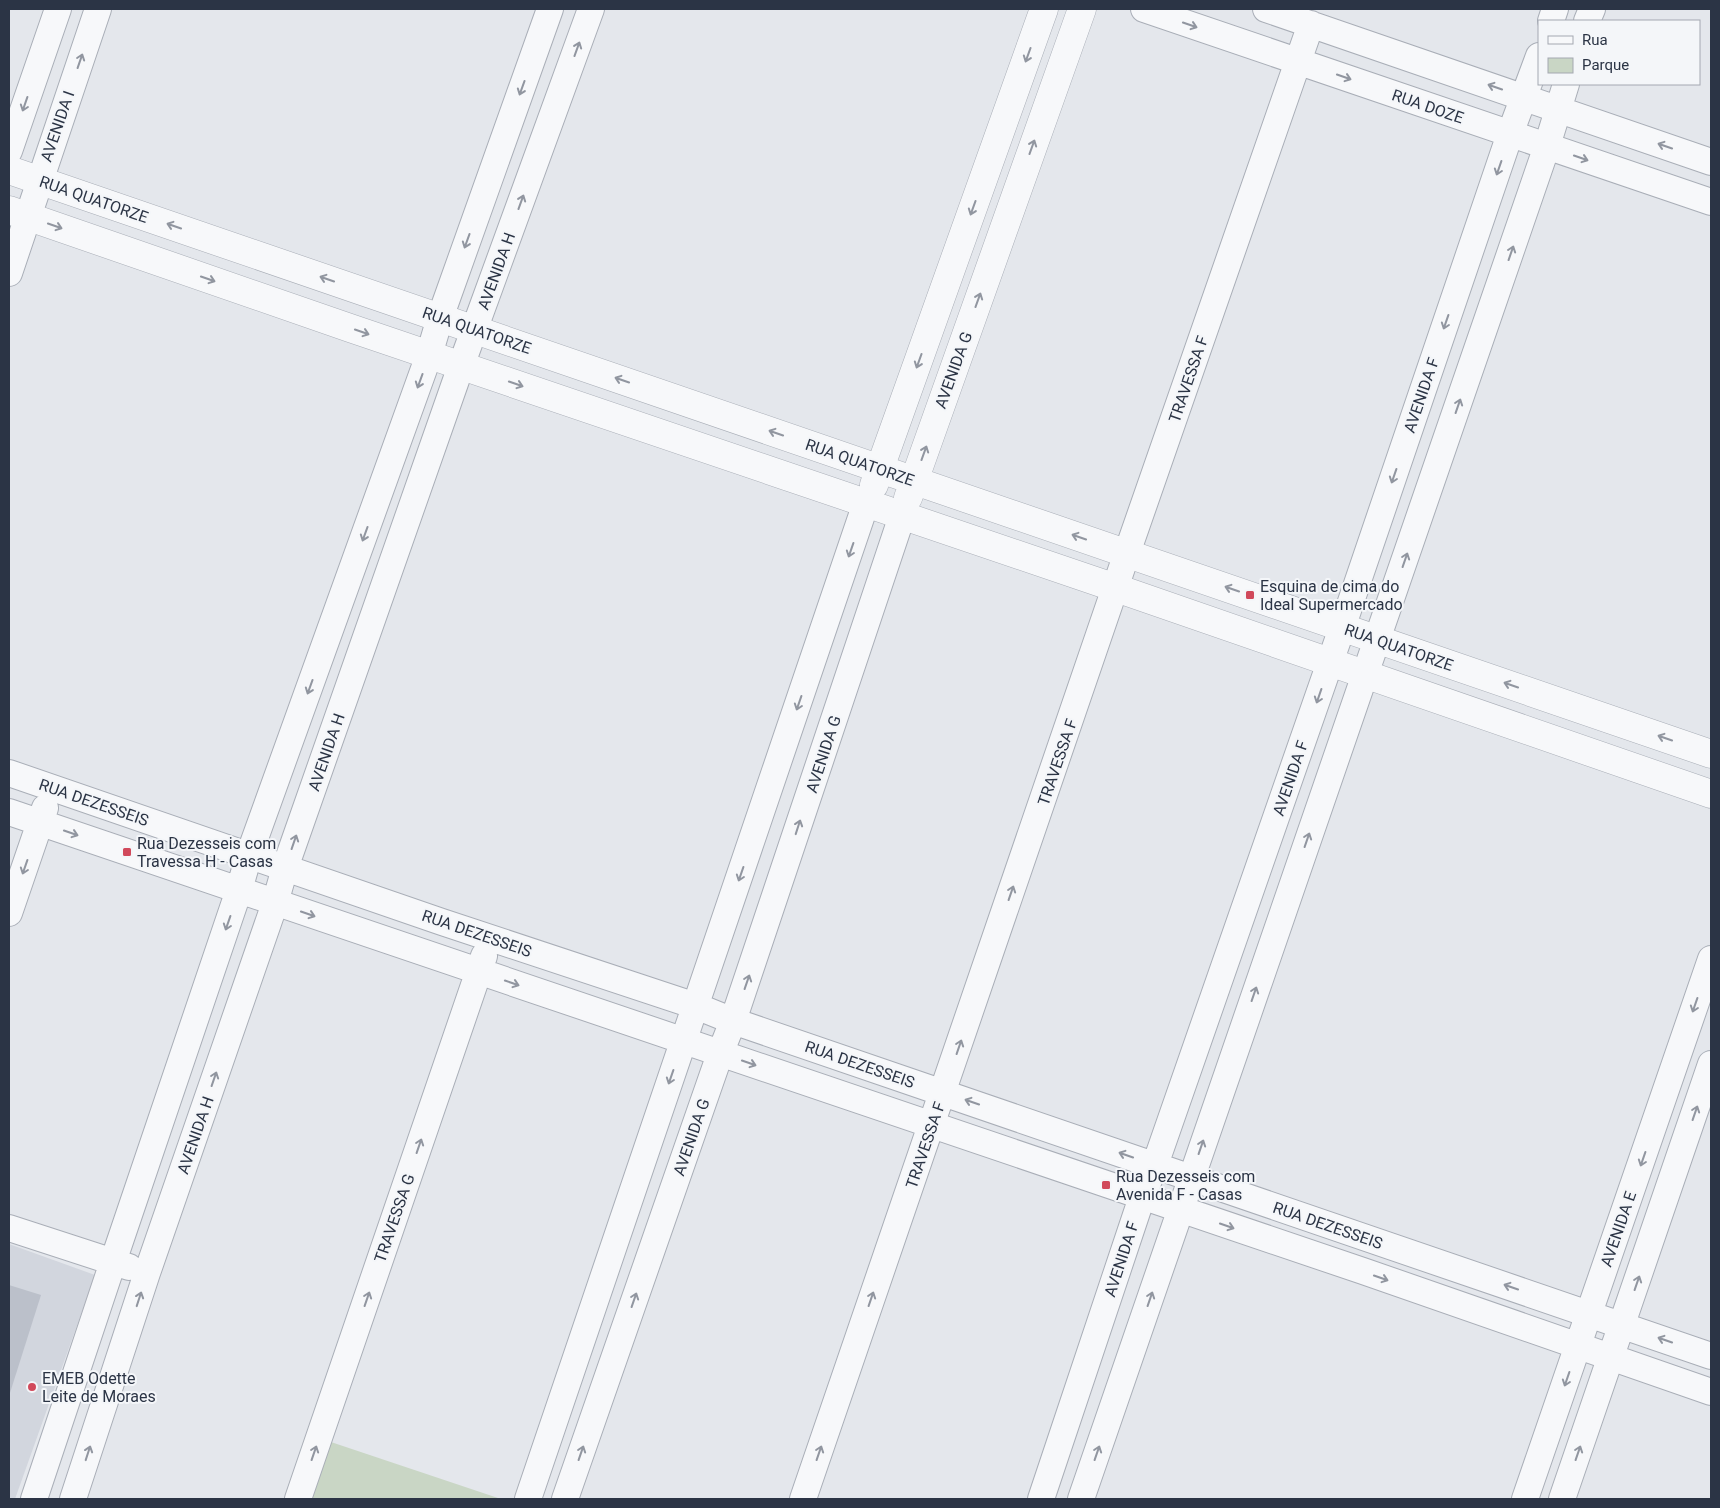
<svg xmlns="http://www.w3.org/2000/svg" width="1720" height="1508" font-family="Roboto,sans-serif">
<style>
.built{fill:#d2d6de}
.green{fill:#c9d6c5}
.building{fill:#bbc0ca}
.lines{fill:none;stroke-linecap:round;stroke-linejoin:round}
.minor-casing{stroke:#a9aeb7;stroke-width:28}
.tertiary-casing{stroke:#a9aeb7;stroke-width:29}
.minor{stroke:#f7f8fa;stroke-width:26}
.tertiary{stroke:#f7f8fa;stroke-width:28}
.oneway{stroke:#9196a0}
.poi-dot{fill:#d1495b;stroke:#f4f6f9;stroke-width:2}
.labels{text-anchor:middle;stroke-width:4;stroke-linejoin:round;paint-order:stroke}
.street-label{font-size:16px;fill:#2b3445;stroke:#f4f6f9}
.poi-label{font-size:16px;fill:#2b3445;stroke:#f4f6f9;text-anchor:start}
</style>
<rect width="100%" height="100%" fill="#e4e7ec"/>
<path class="built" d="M9 1244 95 1275 15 1499H9Z"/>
<path class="green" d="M319 1438 501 1499H299Z"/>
<path class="building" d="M9 1285 41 1295 9 1396Z"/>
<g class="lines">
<defs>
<path id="minor" d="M1144 9 1711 202
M1266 9 1711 162
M1551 21 1555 9
M1587 21 1592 9
M9 151 58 9
M9 273 98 9
M9 773 442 922 696 1006 733 1021 1711 1356
M9 812 1363 1271 1711 1392
M9 913 45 808
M9 1228 129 1267
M34 1499 113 1262 239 890 249 855 429 355 440 318 550 9
M73 1499 147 1273 275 903 285 868 461 366 591 9
M298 1499 484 956
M528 1499 866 503
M565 1499 720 1054 733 1021 902 516
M803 1499 1127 553 1311 24
M1041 1499 1142 1197 1155 1165 1342 628 1510 134 1539 56
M1081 1499 1547 146 1566 84
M1525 1499 1711 959
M1562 1499 1711 1064"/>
<path id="tertiary" d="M9 170 1711 754
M9 210 350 328 1116 588 1711 794
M874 485 1044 9
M908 498 1082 9"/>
</defs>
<use href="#minor" class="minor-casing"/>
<use href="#tertiary" class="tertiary-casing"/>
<use href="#minor" class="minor"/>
<use href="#tertiary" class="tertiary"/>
</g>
<defs><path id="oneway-shaft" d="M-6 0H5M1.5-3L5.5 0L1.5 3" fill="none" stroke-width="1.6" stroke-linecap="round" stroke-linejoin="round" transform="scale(1.25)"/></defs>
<g class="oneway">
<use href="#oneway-shaft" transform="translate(1190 25) rotate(19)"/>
<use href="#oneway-shaft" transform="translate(577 49) rotate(-70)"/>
<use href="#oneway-shaft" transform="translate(1028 55) rotate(110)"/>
<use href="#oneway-shaft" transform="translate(80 61) rotate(-71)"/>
<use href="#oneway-shaft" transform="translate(1344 77) rotate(19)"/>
<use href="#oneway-shaft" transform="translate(1495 87) rotate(-161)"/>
<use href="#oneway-shaft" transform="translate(522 88) rotate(110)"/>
<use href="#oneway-shaft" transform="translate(25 104) rotate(109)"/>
<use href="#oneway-shaft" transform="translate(1665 146) rotate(-161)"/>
<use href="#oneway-shaft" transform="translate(1032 147) rotate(-70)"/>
<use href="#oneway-shaft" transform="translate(1581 158) rotate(19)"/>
<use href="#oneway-shaft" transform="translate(1499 168) rotate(109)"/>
<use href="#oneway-shaft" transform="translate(521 202) rotate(-70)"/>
<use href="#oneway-shaft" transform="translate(973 208) rotate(110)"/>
<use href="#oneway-shaft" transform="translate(55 226) rotate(19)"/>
<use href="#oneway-shaft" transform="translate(174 226) rotate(-161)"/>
<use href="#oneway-shaft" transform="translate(467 241) rotate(110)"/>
<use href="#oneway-shaft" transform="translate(1511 253) rotate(-71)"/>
<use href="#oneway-shaft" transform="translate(208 279) rotate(19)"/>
<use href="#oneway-shaft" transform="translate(327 279) rotate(-161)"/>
<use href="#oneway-shaft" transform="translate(978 300) rotate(-70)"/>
<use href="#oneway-shaft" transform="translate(1446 322) rotate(109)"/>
<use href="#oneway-shaft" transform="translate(362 332) rotate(19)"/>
<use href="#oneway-shaft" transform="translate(919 361) rotate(110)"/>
<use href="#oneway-shaft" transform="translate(622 380) rotate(-161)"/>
<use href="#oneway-shaft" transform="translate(420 381) rotate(110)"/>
<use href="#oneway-shaft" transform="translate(516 384) rotate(19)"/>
<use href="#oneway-shaft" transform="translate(1458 406) rotate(-71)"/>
<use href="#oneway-shaft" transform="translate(776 433) rotate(-161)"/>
<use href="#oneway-shaft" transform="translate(924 453) rotate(-70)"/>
<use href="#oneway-shaft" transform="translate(1394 476) rotate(109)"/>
<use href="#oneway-shaft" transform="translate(365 534) rotate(110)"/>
<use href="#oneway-shaft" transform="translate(1079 537) rotate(-161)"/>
<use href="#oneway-shaft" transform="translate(851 550) rotate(109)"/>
<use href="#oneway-shaft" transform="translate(1405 560) rotate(-71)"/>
<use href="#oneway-shaft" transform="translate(1232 589) rotate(-161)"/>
<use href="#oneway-shaft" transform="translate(1511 685) rotate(-161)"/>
<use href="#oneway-shaft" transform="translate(310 687) rotate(110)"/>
<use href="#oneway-shaft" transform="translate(1319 696) rotate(109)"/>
<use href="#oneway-shaft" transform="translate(799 703) rotate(109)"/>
<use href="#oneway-shaft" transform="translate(1665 738) rotate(-161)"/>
<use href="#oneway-shaft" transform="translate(798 827) rotate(-72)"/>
<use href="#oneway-shaft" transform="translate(71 833) rotate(19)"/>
<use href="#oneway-shaft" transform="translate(1307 840) rotate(-71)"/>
<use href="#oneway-shaft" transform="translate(294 842) rotate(-71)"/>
<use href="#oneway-shaft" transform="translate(25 867) rotate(109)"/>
<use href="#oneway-shaft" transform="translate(741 874) rotate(109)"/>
<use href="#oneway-shaft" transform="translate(1011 893) rotate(-71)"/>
<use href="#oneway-shaft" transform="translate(308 914) rotate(19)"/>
<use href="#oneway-shaft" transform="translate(228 923) rotate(109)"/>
<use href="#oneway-shaft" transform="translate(747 982) rotate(-71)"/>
<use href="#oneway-shaft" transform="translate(512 983) rotate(19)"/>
<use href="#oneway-shaft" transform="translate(1254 994) rotate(-71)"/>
<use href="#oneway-shaft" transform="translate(1695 1005) rotate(109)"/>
<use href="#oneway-shaft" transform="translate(959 1047) rotate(-71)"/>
<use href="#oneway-shaft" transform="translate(749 1063) rotate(19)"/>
<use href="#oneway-shaft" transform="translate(671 1077) rotate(109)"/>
<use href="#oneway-shaft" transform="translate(214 1079) rotate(-71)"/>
<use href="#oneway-shaft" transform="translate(972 1102) rotate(-161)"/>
<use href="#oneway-shaft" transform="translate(1695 1113) rotate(-71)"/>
<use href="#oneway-shaft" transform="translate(419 1146) rotate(-71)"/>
<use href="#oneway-shaft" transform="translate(1201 1147) rotate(-71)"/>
<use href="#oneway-shaft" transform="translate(1126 1155) rotate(-161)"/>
<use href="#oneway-shaft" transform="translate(1643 1159) rotate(109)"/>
<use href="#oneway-shaft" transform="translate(1227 1226) rotate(19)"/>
<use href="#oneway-shaft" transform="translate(1381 1278) rotate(19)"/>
<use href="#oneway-shaft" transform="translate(1637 1283) rotate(-71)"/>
<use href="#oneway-shaft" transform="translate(1511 1287) rotate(-161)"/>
<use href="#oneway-shaft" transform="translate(139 1299) rotate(-72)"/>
<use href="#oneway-shaft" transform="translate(367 1299) rotate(-71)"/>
<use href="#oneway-shaft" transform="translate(871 1299) rotate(-71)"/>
<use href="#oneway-shaft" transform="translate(1150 1299) rotate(-71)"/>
<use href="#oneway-shaft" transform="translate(634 1300) rotate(-71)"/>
<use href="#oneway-shaft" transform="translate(1665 1340) rotate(-161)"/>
<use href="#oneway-shaft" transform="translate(1567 1379) rotate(109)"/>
<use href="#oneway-shaft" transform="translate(88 1453) rotate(-72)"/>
<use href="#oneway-shaft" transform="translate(314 1453) rotate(-71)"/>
<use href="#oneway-shaft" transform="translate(581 1453) rotate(-71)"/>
<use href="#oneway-shaft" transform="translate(819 1453) rotate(-71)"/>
<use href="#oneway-shaft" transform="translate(1097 1453) rotate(-71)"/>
<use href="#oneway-shaft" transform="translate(1578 1453) rotate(-71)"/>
</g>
<g class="poi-dot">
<rect x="1245" y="590" width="10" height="10" rx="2.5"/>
<rect x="122" y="847" width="10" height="10" rx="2.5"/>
<rect x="1101" y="1180" width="10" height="10" rx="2.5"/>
<circle cx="32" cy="1387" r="5"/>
</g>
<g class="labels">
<g class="street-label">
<text transform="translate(1428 106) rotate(19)" y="6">RUA DOZE</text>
<text transform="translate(57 126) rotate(-71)" y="6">AVENIDA I</text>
<text transform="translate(94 199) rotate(19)" y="6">RUA QUATORZE</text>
<text transform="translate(496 271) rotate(-70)" y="6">AVENIDA H</text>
<text transform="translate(477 330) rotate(19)" y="6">RUA QUATORZE</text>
<text transform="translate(953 370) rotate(-70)" y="6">AVENIDA G</text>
<text transform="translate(1188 379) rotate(-71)" y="6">TRAVESSA F</text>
<text transform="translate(1421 395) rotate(-71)" y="6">AVENIDA F</text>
<text transform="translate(860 462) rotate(19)" y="6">RUA QUATORZE</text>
<text transform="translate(1399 647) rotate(19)" y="6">RUA QUATORZE</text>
<text transform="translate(326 752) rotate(-71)" y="6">AVENIDA H</text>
<text transform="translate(823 754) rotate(-72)" y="6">AVENIDA G</text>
<text transform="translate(1057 762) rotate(-71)" y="6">TRAVESSA F</text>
<text transform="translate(1290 778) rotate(-71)" y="6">AVENIDA F</text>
<text transform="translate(94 802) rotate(19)" y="6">RUA DEZESSEIS</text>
<text transform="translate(477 933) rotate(19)" y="6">RUA DEZESSEIS</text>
<text transform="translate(860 1064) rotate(19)" y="6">RUA DEZESSEIS</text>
<text transform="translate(195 1135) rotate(-71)" y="6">AVENIDA H</text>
<text transform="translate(691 1137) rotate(-71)" y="6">AVENIDA G</text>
<text transform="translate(925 1145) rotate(-71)" y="6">TRAVESSA F</text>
<text transform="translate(394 1218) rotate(-71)" y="6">TRAVESSA G</text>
<text transform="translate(1328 1225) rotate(19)" y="6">RUA DEZESSEIS</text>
<text transform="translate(1618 1229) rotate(-71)" y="6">AVENIDA E</text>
<text transform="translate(1121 1259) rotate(-72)" y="6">AVENIDA F</text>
</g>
<g class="poi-label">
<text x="1260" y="592">Esquina de cima do<tspan x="1260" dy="18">Ideal Supermercado</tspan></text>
<text x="137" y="849">Rua Dezesseis com<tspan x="137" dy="18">Travessa H - Casas</tspan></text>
<text x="1116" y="1182">Rua Dezesseis com<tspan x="1116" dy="18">Avenida F - Casas</tspan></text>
<text x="42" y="1384">EMEB Odette<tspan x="42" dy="18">Leite de Moraes</tspan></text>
</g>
</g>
<rect width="1720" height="1508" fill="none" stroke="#2b3445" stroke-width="20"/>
<rect x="1538" y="20" width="162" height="65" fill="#f4f6f9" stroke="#a4a8b1"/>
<rect x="1548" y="36" width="25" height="8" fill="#f7f8fa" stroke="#a4a8b1"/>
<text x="1582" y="45" font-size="15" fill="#2b3445">Rua</text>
<rect x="1548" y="58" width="25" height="15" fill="#c9d6c5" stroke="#a4a8b1"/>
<text x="1582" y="70" font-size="15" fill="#2b3445">Parque</text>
</svg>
